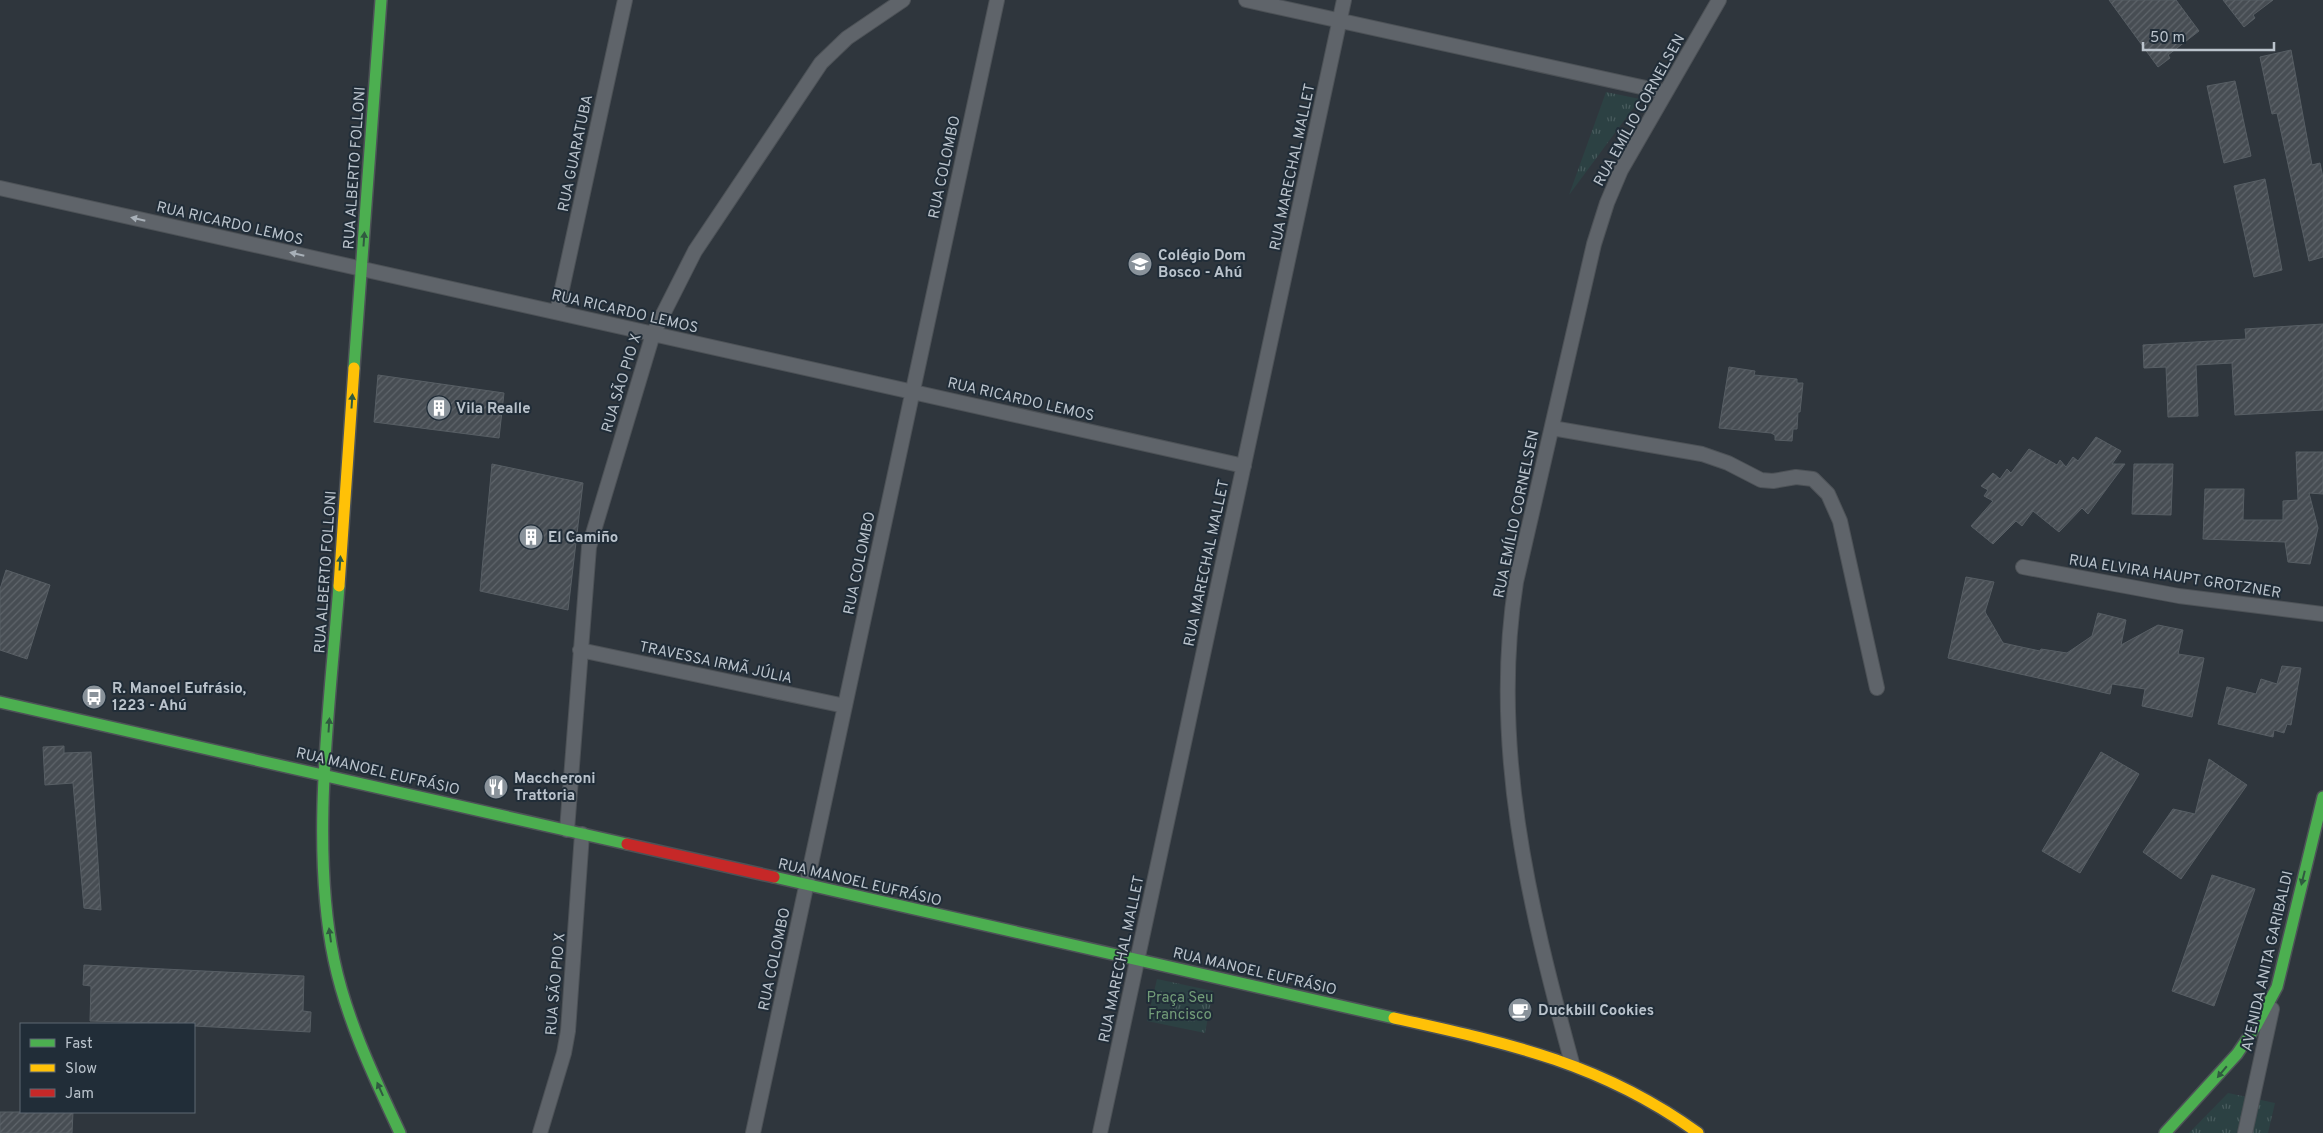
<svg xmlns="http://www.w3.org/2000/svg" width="2323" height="1133" font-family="Overpass,sans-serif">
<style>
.park{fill:url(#park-tufts)}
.building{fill:url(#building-hatch);stroke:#575e64}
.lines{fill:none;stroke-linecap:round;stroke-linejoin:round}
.street-casing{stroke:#4d5257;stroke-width:16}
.fast-casing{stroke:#4d5257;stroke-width:14}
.slow-casing{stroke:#4d5257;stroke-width:14}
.jam-casing{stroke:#4d5257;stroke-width:14}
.street{stroke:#5f646a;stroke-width:14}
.fast{stroke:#4caf50;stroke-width:11}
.slow{stroke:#ffc107;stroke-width:11}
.jam{stroke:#c62828;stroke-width:11}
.oneway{fill:#a8b0b8}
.oneway2{fill:#305a40}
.labels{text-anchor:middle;stroke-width:4;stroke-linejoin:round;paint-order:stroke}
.street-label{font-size:15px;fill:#bac3cc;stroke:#212d38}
.poi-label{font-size:15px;font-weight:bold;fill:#bac3cc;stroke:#212d38;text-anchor:start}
.park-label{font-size:15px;fill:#729c78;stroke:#212d38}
</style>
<defs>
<pattern id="park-tufts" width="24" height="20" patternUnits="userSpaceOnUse" patternTransform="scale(1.25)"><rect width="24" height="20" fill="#2c4143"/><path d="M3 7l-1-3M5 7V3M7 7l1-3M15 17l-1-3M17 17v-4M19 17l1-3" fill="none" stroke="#485b5d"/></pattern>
<pattern id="building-hatch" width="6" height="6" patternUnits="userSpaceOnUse" patternTransform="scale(1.25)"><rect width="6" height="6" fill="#474d53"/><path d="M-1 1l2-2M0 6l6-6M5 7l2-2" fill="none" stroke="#5f656b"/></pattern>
</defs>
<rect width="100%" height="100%" fill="#2f363d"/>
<path class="park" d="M1606 92 1640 99 1569 195Z
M1157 979 1213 991 1205 1033 1147 1021Z
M2228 1093 2275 1103 2268 1133H2189Z"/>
<path class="building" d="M2109 0H2176L2199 31 2168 55 2170 58 2158 67Z
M2223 0H2273L2253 15 2255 18 2244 27Z
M2291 50 2312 165 2320 163 2323 178V257L2309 261 2277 113 2272 114 2260 57Z
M2235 81 2251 156 2224 163 2207 86Z
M2265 179 2282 270 2254 277 2234 186Z
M2323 324V410L2235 415 2232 363 2196 365 2198 416 2168 417 2166 367 2144 368 2143 345 2246 339 2245 329Z
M1729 367 1755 371 1754 375 1797 379V383H1803L1800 412H1798L1797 429H1793L1792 441 1775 440V435L1771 433 1719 428Z
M378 375 504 393 499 438 374 422Z
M2096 437 2121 451 2112 464H2125L2088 514 2082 508 2059 532 2033 511 2022 526 2016 521 1993 544 1971 526 1993 501 1984 496 1988 490 1981 486 1993 473 2000 479 2007 469 2011 473 2029 449 2057 465 2060 460 2066 467 2073 457 2078 461Z
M2296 452H2323V494L2309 493 2318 528 2310 564 2288 562 2285 542 2203 539 2205 489H2244L2243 520H2283V501L2298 500Z
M492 464 583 483 568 610 480 591Z
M2134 464H2173L2171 515 2132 514Z
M6 570 50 585 27 659 0 650V589Z
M1966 577 1994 582 1985 612 2003 643 2040 651 2041 649 2067 653 2092 636 2098 613 2126 620 2121 645 2158 625 2183 630 2178 654 2204 658 2192 717 2142 706 2145 689 2112 684 2110 694 1948 658Z
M2282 666 2301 668 2291 725 2287 724 2284 733 2274 730 2273 737 2218 724 2227 687 2256 694 2261 679 2277 684Z
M64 746V753L91 752 101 910 84 908 73 783 45 785 43 747Z
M2101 752 2139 774 2080 873 2042 851Z
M2209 759 2247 785 2181 879 2143 852 2173 809 2195 814Z
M2212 875 2255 889 2214 1006 2172 991Z
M84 965 304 976 303 1011 311 1012 310 1032 194 1026V1024L90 1021 91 986 83 985Z
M0 1112H73L72 1133H0Z"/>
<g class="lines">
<defs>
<path id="street" d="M1246 0 1664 92
M0 188 1244 466
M557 312 625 0
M1552 428 1702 454 1728 463 1761 480 1773 481 1796 477 1813 479 1828 494 1840 521 1877 688
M2023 567 2179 596 2323 614
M580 650 845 706
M567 830 589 547 653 334 695 251 821 63 847 38 903 0
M1572 1063C1529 906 1490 745 1516 582L1594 244 1607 203 1621 170 1719 0
M540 1133 564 1053 568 1031 582 834
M753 1133 997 0
M1100 1133 1344 0
M2245 1133 2272 1009"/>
<path id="fast" d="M354 368 381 0
M339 586C330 703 310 845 334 960 347 1021 374 1077 400 1133
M0 702 627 844
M774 877 1394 1018
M2165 1133 2237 1054 2256 1026 2277 987 2323 797"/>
<path id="slow" d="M339 586 354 368
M1394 1018C1507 1043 1602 1063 1698 1133"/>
<path id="jam" d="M627 844 774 877"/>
</defs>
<use href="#street" class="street-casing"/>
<use href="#fast" class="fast-casing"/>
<use href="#slow" class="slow-casing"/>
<use href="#jam" class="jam-casing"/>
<use href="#street" class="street"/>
<use href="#fast" class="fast"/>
<use href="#slow" class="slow"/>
<use href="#jam" class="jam"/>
</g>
<defs><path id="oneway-solid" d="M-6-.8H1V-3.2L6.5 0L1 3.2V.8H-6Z" transform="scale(1.25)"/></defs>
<g class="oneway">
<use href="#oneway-solid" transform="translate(138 219) rotate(-167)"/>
<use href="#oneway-solid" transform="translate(297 254) rotate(-167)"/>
</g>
<g class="oneway2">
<use href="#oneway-solid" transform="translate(364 239) rotate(-86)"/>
<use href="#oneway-solid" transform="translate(352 401) rotate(-86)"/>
<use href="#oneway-solid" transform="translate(340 563) rotate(-86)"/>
<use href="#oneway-solid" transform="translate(329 725) rotate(-86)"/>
<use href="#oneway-solid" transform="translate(2303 878) rotate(104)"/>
<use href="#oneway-solid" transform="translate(330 935) rotate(-98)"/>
<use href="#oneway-solid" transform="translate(2222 1072) rotate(130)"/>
<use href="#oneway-solid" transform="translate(380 1089) rotate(-114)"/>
</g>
<defs>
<symbol id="school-disc" viewBox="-11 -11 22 22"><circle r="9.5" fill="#89929a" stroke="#212d38"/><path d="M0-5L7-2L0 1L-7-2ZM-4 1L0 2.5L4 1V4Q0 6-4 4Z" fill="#fff"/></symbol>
<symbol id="building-disc" viewBox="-11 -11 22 22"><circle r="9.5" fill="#89929a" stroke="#212d38"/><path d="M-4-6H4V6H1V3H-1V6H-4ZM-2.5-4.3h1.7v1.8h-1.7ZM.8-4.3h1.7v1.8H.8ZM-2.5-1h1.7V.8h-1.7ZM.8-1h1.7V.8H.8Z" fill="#fff"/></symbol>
<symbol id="bus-disc" viewBox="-11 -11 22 22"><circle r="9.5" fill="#89929a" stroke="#212d38"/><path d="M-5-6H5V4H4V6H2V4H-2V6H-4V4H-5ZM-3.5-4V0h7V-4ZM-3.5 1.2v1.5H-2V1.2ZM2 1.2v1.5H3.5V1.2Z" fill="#fff"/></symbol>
<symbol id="restaurant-disc" viewBox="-11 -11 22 22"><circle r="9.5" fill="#89929a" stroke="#212d38"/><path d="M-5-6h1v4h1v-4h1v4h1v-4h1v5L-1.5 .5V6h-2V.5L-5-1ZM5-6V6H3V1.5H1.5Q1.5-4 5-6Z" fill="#fff"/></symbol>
<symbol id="cafe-disc" viewBox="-11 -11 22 22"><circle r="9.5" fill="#89929a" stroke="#212d38"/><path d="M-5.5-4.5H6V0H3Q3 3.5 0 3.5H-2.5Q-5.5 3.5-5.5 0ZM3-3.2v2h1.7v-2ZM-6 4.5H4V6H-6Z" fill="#fff"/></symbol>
</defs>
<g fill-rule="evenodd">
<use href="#school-disc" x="1126" y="250" width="28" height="28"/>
<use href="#building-disc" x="425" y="394" width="28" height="28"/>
<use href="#building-disc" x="517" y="523" width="28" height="28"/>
<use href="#bus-disc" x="80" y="683" width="28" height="28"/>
<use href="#restaurant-disc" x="482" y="773" width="28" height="28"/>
<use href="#cafe-disc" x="1506" y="996" width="28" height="28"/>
</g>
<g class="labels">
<g class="street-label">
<text transform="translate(1639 110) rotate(-61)" y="5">RUA EMÍLIO CORNELSEN</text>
<text transform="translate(575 153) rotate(-78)" y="5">RUA GUARATUBA</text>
<text transform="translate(944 167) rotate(-78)" y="5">RUA COLOMBO</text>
<text transform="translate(1292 167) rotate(-78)" y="5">RUA MARECHAL MALLET</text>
<text transform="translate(354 168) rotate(-86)" y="5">RUA ALBERTO FOLLONI</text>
<text transform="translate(230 223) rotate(13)" y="5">RUA RICARDO LEMOS</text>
<text transform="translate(625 311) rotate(13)" y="5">RUA RICARDO LEMOS</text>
<text transform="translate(621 383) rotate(-73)" y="5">RUA SÃO PIO X</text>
<text transform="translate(1021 399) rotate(13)" y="5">RUA RICARDO LEMOS</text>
<text transform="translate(1516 514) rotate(-78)" y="5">RUA EMÍLIO CORNELSEN</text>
<text transform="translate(859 563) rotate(-78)" y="5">RUA COLOMBO</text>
<text transform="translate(1206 563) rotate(-78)" y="5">RUA MARECHAL MALLET</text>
<text transform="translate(325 572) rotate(-86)" y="5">RUA ALBERTO FOLLONI</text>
<text transform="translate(2175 576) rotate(9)" y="5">RUA ELVIRA HAUPT GROTZNER</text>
<text transform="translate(716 662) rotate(12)" y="5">TRAVESSA IRMÃ JÚLIA</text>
<text transform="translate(378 771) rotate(13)" y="5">RUA MANOEL EUFRÁSIO</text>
<text transform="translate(860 882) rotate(13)" y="5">RUA MANOEL EUFRÁSIO</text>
<text transform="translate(774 959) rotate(-78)" y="5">RUA COLOMBO</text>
<text transform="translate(1121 959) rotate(-78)" y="5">RUA MARECHAL MALLET</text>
<text transform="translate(2267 961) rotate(-77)" y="5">AVENIDA ANITA GARIBALDI</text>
<text transform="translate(1255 971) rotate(13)" y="5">RUA MANOEL EUFRÁSIO</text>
<text transform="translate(555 984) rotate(-85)" y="5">RUA SÃO PIO X</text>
</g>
<g class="poi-label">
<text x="1158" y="260">Colégio Dom<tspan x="1158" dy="17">Bosco - Ahú</tspan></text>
<text x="456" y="413">Vila Realle</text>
<text x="548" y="542">El Camiño</text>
<text x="112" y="693">R. Manoel Eufrásio,<tspan x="112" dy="17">1223 - Ahú</tspan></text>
<text x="514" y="783">Maccheroni<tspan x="514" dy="17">Trattoria</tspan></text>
<text x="1538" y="1015">Duckbill Cookies</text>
</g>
<g class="park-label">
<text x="1180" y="1002">Praça Seu<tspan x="1180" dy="17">Francisco</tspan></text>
</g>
</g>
<rect x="20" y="1023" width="175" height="90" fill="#212d38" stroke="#5e6973"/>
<rect x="30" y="1039" width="25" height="8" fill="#4caf50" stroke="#5e6973"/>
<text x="65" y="1048" font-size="15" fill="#bac3cc">Fast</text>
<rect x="30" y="1064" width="25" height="8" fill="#ffc107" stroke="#5e6973"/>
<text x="65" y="1073" font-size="15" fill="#bac3cc">Slow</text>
<rect x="30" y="1089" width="25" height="8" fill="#c62828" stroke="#5e6973"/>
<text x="65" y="1098" font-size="15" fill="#bac3cc">Jam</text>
<path d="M2143 42v8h131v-8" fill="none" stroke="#bac3cc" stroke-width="2.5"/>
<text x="2150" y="42" font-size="15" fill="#bac3cc" stroke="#212d38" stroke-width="4" paint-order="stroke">50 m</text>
</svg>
